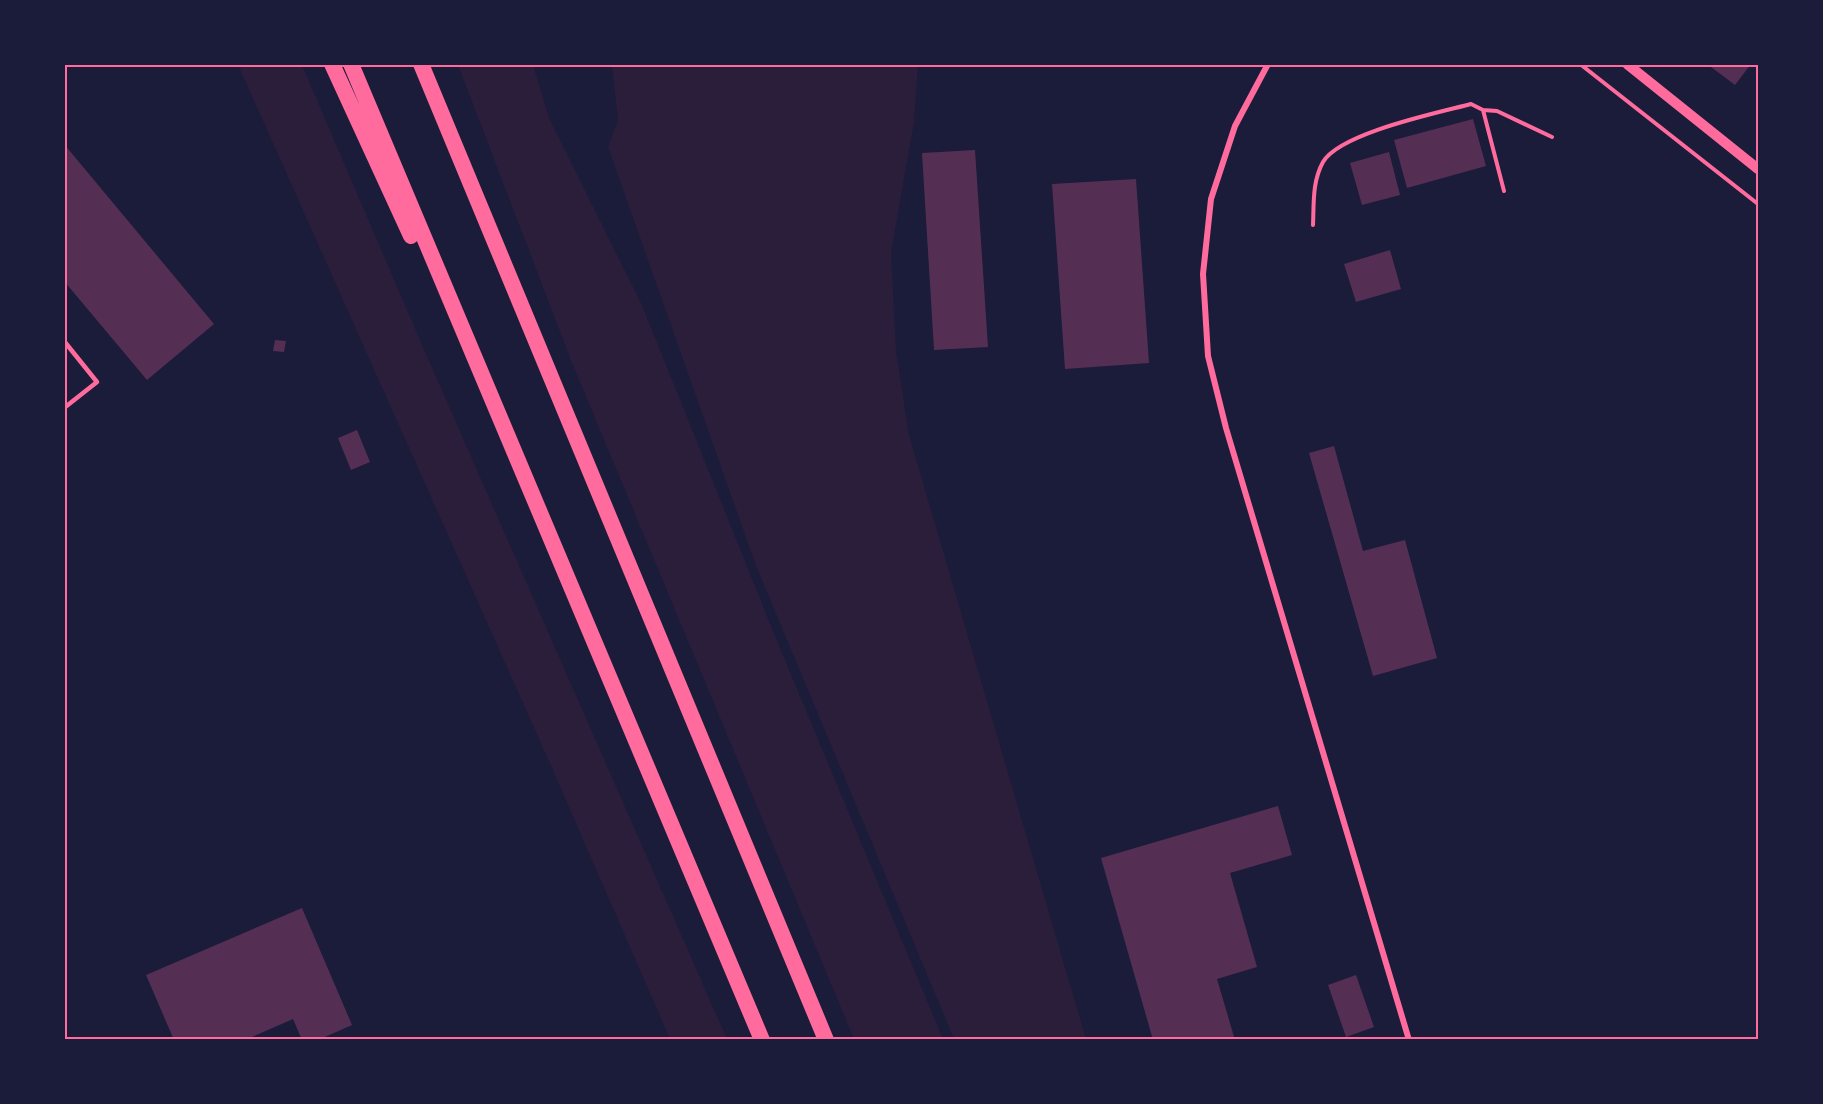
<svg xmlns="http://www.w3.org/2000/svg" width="1823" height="1104" font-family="Signika,sans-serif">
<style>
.green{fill:#2a1e3b}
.building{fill:#542f53}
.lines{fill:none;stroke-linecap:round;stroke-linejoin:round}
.path{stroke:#ff6b9d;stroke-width:4}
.service{stroke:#ff6b9d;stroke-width:4.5}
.minor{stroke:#ff6b9d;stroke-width:6}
.tertiary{stroke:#ff6b9d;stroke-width:10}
.trunk{stroke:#ff6b9d;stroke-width:16}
.neatline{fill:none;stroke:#ff6b9d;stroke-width:2}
</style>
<rect width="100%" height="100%" fill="#1b1b3a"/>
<path class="green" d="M238 65H302L426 354 727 1039H670L548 759Z
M458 65H533L549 118 642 305 775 636 943 1039H854L572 363Z
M612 65H918L914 122 891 253 896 351 909 435 1086 1039H954L756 566 608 147 618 120Z"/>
<path class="building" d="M1707 64H1751L1735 85Z
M1473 119 1486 166 1407 188 1394 140Z
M64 144 214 324 147 380 64 281Z
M975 150 988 347 934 350 922 153Z
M1389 152 1400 195 1362 205 1350 163Z
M1136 179 1149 363 1065 369 1052 184Z
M1390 250 1401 289 1356 302 1344 264Z
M275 340 286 341 284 352 273 351Z
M357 430 370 462 351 470 338 438Z
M1334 446 1363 551 1405 540 1437 658 1373 676 1309 453Z
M1278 806 1292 855 1230 873 1257 967 1217 979 1235 1040H1153L1101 858Z
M302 908 352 1025 318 1040H302L293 1019 245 1040H174L146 975Z
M1356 975 1374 1027 1346 1037 1328 985Z"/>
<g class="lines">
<path class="path" d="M1580 64 1758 204
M1483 110 1497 111 1552 137
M1313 225C1314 204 1312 182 1323 162 1340 133 1437 113 1471 104L1483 110 1504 191"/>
<path class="service" d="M64 341 97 382 64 408"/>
<path class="minor" d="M1268 64 1235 126 1211 199 1203 274 1208 356 1226 428 1409 1040"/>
<path class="tertiary" d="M1627 64 1758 169"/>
<path class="trunk" d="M332 64 411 236
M351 64 762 1040
M421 64 826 1040"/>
</g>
<rect width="1823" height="1104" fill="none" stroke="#1b1b3a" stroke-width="132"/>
<rect x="66" y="66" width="1691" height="972" class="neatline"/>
</svg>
